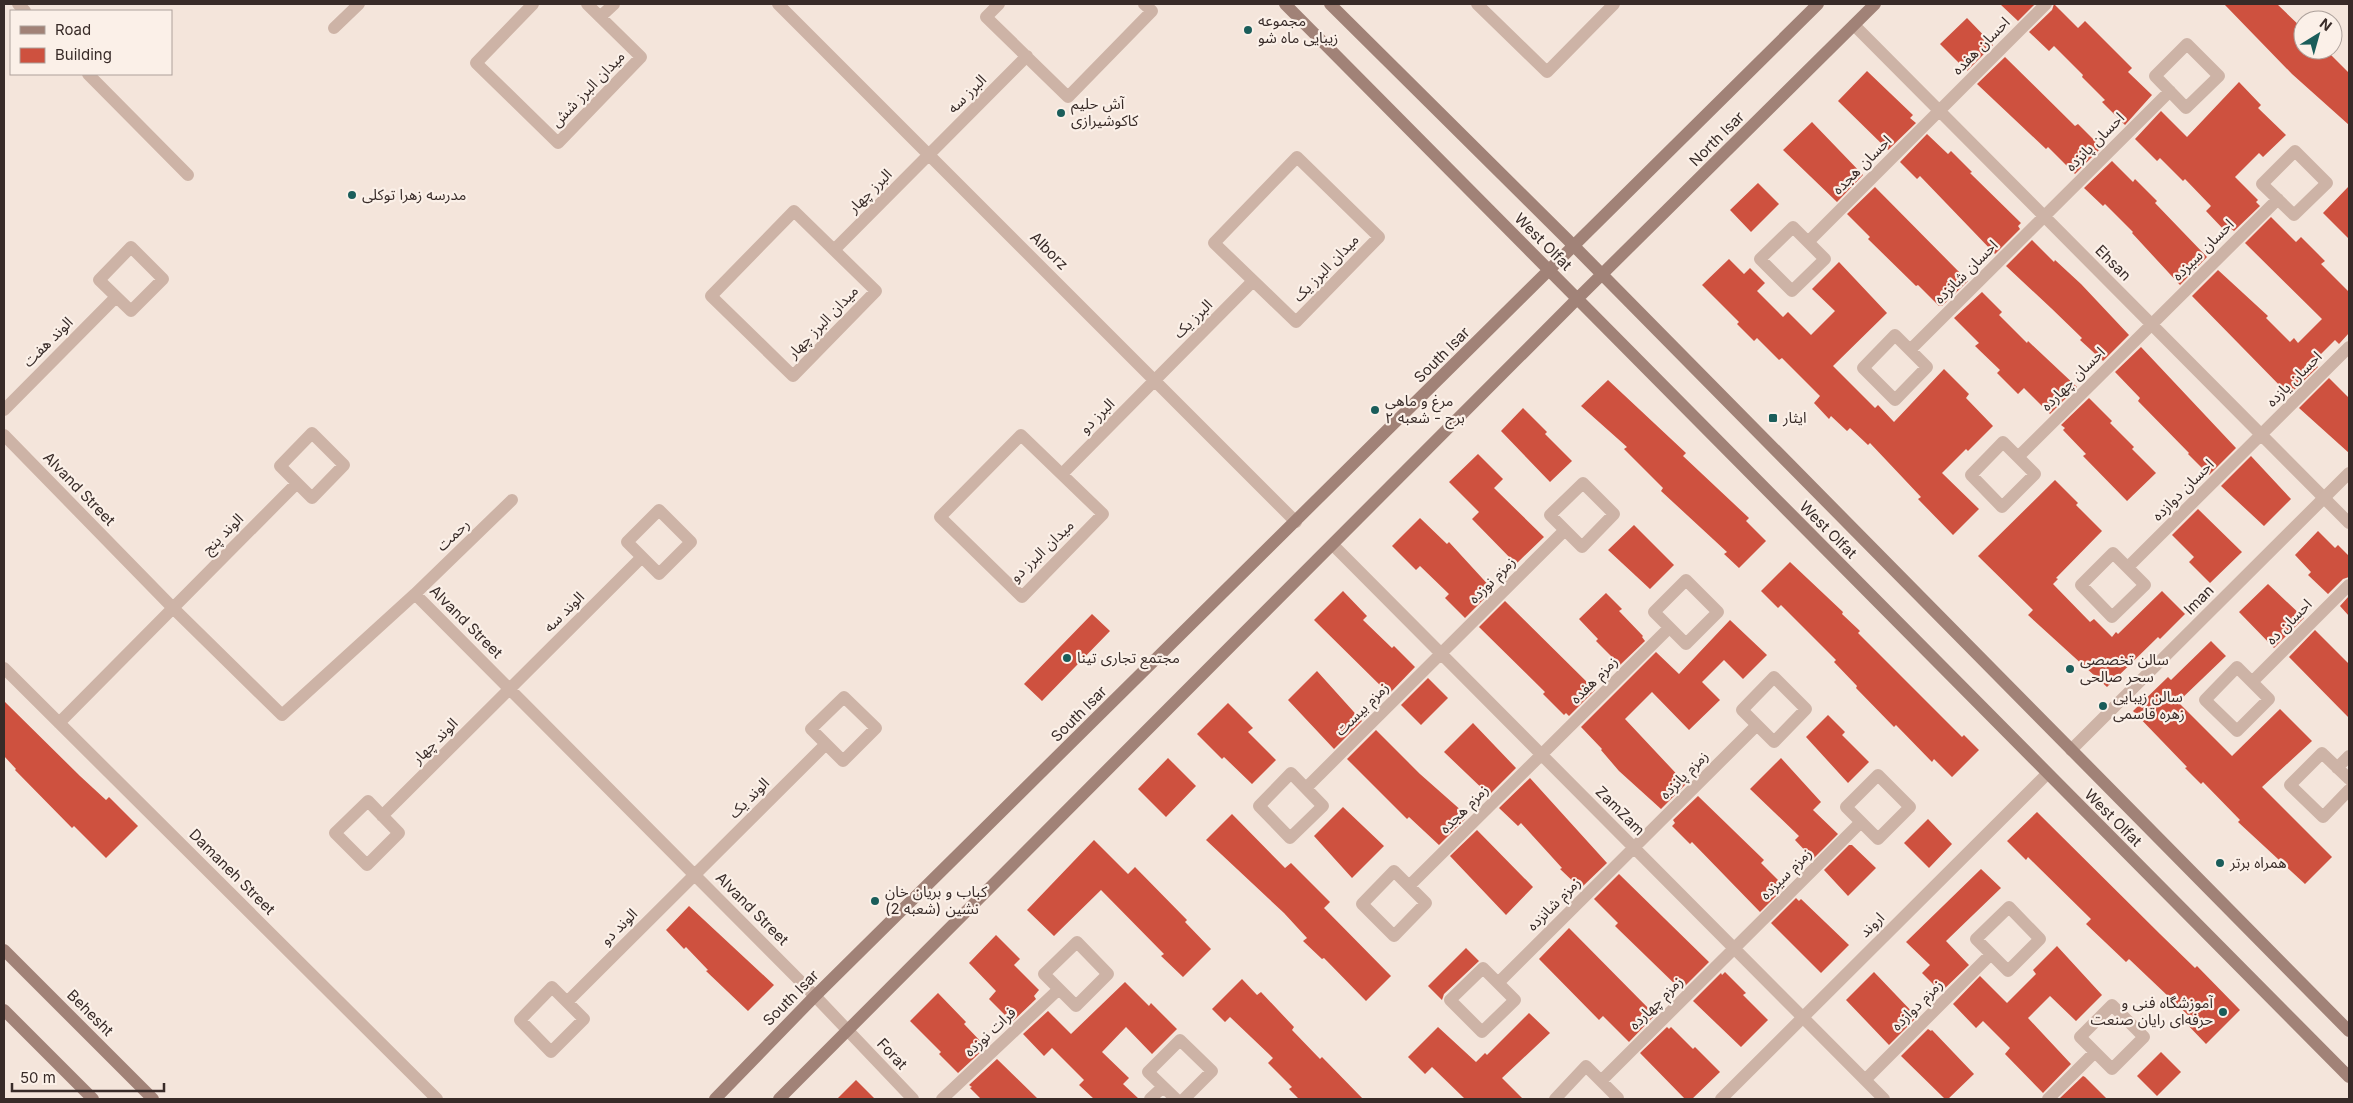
<svg xmlns="http://www.w3.org/2000/svg" width="2353" height="1103" font-family="Inter,'Noto Sans Arabic',sans-serif">
<style>
.building{fill:#ce513f}
.lines{fill:none;stroke-linecap:round;stroke-linejoin:round}
.minor{stroke:#cdb3a6;stroke-width:12}
.tertiary{stroke:#cdb3a6;stroke-width:12}
.secondary{stroke:#a18277;stroke-width:12}
.poi-dot{fill:#1a5d5a;stroke:#fbf0e8;stroke-width:2}
.labels{text-anchor:middle;stroke-width:4.5;stroke-linejoin:round;paint-order:stroke}
.poi-label{font-size:15px;fill:#382b28;stroke:#fbf0e8;text-anchor:start}
.street-label{font-size:15px;fill:#382b28;stroke:#fbf0e8}
</style>
<rect width="100%" height="100%" fill="#f4e5db"/>
<path class="building" d="M2000 4H2035L2018 21Z
M2054 4 2078 28 2085 21 2132 68 2128 72 2152 95 2125 125 2102 102 2105 100 2082 77 2083 75 2054 46 2049 51 2029 32 2052 10Z
M2224 4H2277L2303 29V50H2326L2349 73V125L2292 74Z
M1967 18 1993 45 1967 71 1940 44Z
M2005 57 2075 126 2078 124 2100 146V149L2075 174 2048 147 2046 149 1977 84Z
M1867 71 1913 115 1910 118 1916 123 1888 150 1838 101Z
M2239 82 2261 105 2258 108 2286 135 2263 157 2259 153 2235 177 2258 200 2256 202 2260 206 2234 231 2230 228 2226 232 2206 211 2211 206 2185 179 2183 181 2160 158 2157 161 2135 139 2161 111 2187 137Z
M1812 122 1863 175 1837 202 1783 150Z
M1927 134 1948 154 1951 151 1972 172 1970 173 2021 223 2018 226 2020 229 1995 254 1920 176 1917 179 1900 162Z
M2112 161 2133 182 2135 179 2157 201 2155 203 2207 257 2180 285 2132 233 2133 232 2105 204 2103 206 2084 188Z
M1758 183 1779 204 1751 232 1730 210Z
M2349 186V239L2323 213Z
M1875 187 1968 281 1942 306H1939L1918 285 1916 286 1868 239 1870 237 1847 214Z
M2271 217 2296 242 2301 237 2325 261 2321 264 2349 292V333L2339 344 2335 340 2313 362 2318 367 2289 395 2192 296 2218 270 2268 316 2266 318 2290 342 2294 338 2298 343 2322 319 2245 243Z
M2032 240 2054 262 2055 260 2081 284 2129 335 2103 361 2080 340 2082 338 2051 308 2006 266Z
M1729 259 1744 274 1750 268 1765 283 1757 291 1783 317 1788 312 1811 335 1835 311 1812 289 1839 262 1887 313 1833 366 1875 408 1878 405 1894 422 1944 369 1969 394 1966 398 1993 426 1968 451 1966 449 1942 473 1979 509 1953 535 1918 499 1921 497 1870 443 1868 445 1850 428 1847 431 1831 416 1829 419 1814 403 1820 396 1782 358 1779 360 1757 338 1754 341 1737 324 1739 322 1702 285Z
M1982 292 2002 312 1999 315 2027 343 2028 341 2077 387 2050 414 2024 388 2018 394 1997 373 2000 370 1975 346 1979 343 1954 318Z
M2141 347 2236 448 2209 475 2188 454 2189 453 2138 401 2140 398 2115 372Z
M2329 378 2349 398V453L2299 408Z
M1608 380 1686 453 1683 456 1749 518 1746 521 1766 541 1739 568 1724 554 1727 552 1661 491 1663 488 1624 449 1627 447 1581 406Z
M2089 398 2112 421 2110 423 2134 447 2132 449 2156 473 2127 501 2083 456 2086 454 2063 430 2065 428 2061 425Z
M1523 408 1547 432 1545 434 1572 461 1550 482 1501 431Z
M1478 454 1503 479 1494 488 1544 537 1516 564 1472 519 1479 512 1449 482Z
M2251 456 2291 499 2264 526 2221 486Z
M2055 480 2078 503 2076 505 2102 531 2056 578 2058 579 2053 584 2090 622 2094 619 2112 637 2116 632 2118 634 2162 591 2185 614 2160 639 2158 637 2107 687 2028 615 2033 610 1978 556Z
M2198 509 2242 552 2210 583 2189 562 2194 557 2172 535Z
M1420 518 1447 544 1449 542 1493 590 1465 618 1445 598 1449 594 1420 566 1416 570 1392 546Z
M1634 525 1674 565 1650 589 1608 550Z
M2318 531 2335 548 2338 545 2349 556V577L2343 579 2328 594 2308 575 2311 572 2295 555Z
M1790 562 1843 612 1842 614 1860 631 1858 633 1962 737 1964 735 1979 750 1952 777 1934 759 1932 762 1896 725 1894 727 1856 688 1857 686 1834 662 1836 660 1781 605 1778 608 1761 591Z
M2268 584 2304 618 2274 648 2239 612Z
M1343 591 1367 616 1363 620 1392 648 1394 646 1415 667 1389 694 1314 620Z
M1606 593 1622 609 1619 611 1643 636 1642 637 1645 641 1620 665 1596 641 1598 639 1579 619Z
M2349 596V616L2340 606Z
M1505 601 1595 690 1569 716 1566 713 1564 715 1543 694 1545 692 1479 627Z
M1092 614 1110 631 1042 701 1024 684Z
M1730 620 1767 655 1743 679 1724 660 1702 682 1720 700 1689 730 1652 692 1625 719 1686 784 1661 809 1619 771 1601 750 1602 749 1581 727 1656 652 1679 674Z
M2315 630 2349 664V718L2289 657Z
M2211 641 2226 656 2178 702 2232 756 2280 709 2312 741 2262 787 2332 857 2305 884 2238 822 2240 820 2203 782 2201 784 2185 768 2187 767 2133 711 2168 677 2171 680Z
M1317 671 1362 721 1334 749 1288 700Z
M1428 678 1448 698 1421 725 1401 705Z
M4 701 80 776 106 800 109 797 138 826 106 858 74 826 72 828 15 770 16 769 4 756Z
M1228 703 1253 728 1248 732 1276 760 1252 784 1224 757 1222 759 1197 734Z
M1828 715 1845 732 1842 735 1869 762 1848 783 1806 737Z
M1473 723 1516 768 1489 795 1444 752Z
M1376 730 1420 774 1463 812 1461 814 1465 819 1439 845 1409 817 1407 819 1347 759Z
M1168 758 1196 786 1166 817 1138 789Z
M1781 758 1821 802 1813 810 1838 834 1813 859 1795 840 1799 836 1750 789Z
M1530 778 1607 863 1582 887 1580 888 1560 869 1562 868 1521 823 1518 826 1499 808Z
M1698 796 1764 860 1761 863 1785 887 1760 912 1692 842 1690 844 1672 826 1675 823 1673 820Z
M1343 807 1384 846 1352 878 1314 836Z
M2037 812 2160 934 2195 968 2197 966 2240 1010 2206 1044 2184 1021 2189 1016 2129 959 2126 962 2105 942 2086 924 2091 919 2028 857 2026 860 2007 841Z
M1232 814 1285 868 1291 863 1330 902 1324 908 1391 976 1366 1001 1324 958 1322 959 1303 941 1307 938 1284 913 1206 840Z
M1928 819 1952 844 1929 868 1904 843Z
M1477 830 1533 887 1506 915 1450 856Z
M1094 840 1128 874 1135 867 1187 920 1185 922 1211 949 1183 977 1161 956 1164 954 1101 890 1054 936 1027 910Z
M1849 845H1852L1876 868 1848 896 1824 870Z
M1981 869 2001 888 1946 941 1969 965 1941 992 1922 973 1930 965 1906 942Z
M1619 874 1709 962 1681 990 1615 926 1618 923 1594 899Z
M1796 898 1799 901 1801 899 1849 945 1821 973 1771 923Z
M689 906 774 985 748 1011 706 971 708 970 686 947 684 949 666 930Z
M1569 928 1655 1015 1629 1042 1603 1016 1599 1020 1539 959Z
M996 935 1020 959 1014 965 1039 990 1034 996 1036 999 1012 1022 989 999 996 991 969 963Z
M2057 946 2102 995 2076 1021 2050 996 2028 1018 2071 1064 2043 1093 2005 1054 2010 1048 1983 1021 1976 1028 1953 1004 1980 976 2007 1003 2036 974 2033 970Z
M1466 948 1479 961 1444 994 1442 1000 1428 986Z
M1725 972 1746 993 1743 995 1768 1020 1741 1047 1693 1001 1721 973 1722 975Z
M1874 972 1917 1017 1889 1045 1846 1000Z
M1242 979 1257 995 1261 992 1294 1027 1292 1030 1320 1059 1322 1057 1363 1099H1299L1289 1089 1292 1087 1268 1063 1273 1058 1230 1017 1225 1022 1212 1009Z
M1125 982 1149 1006 1151 1003 1177 1029 1152 1054 1126 1027 1102 1052 1129 1078 1123 1084 1139 1099H1094L1079 1085 1084 1080 1052 1048 1044 1056 1023 1034 1048 1011 1071 1034Z
M938 993 966 1022 964 1024 986 1047 958 1073 939 1054 941 1052 910 1021Z
M1529 1013 1550 1033 1502 1078 1523 1099H1465L1432 1067 1425 1074 1408 1057 1438 1027 1476 1062 1485 1053 1487 1055Z
M1667 1027 1669 1029 1671 1027 1693 1049 1695 1047 1720 1072 1692 1099H1685L1640 1053Z
M1928 1029 1931 1031 1932 1030 1974 1074 1948 1099H1945L1901 1056Z
M2161 1052 2181 1072 2157 1096 2137 1076Z
M997 1059 1038 1099H981L970 1088 972 1087 969 1085Z
M2083 1076 2085 1077 2107 1099H2059Z
M856 1080 875 1099H837Z"/>
<g class="lines">
<path class="minor" d="M18 4 25 11
M533 4 476 63 558 143 641 57 587 4
M778 4 1296 522
M999 4 986 17 1068 97 1152 11 1144 4
M1477 4 1547 72 1614 4
M600 17 614 4
M1854 25 2349 523
M334 28 359 4
M2187 44 2219 76 2186 108 2155 76Z
M88 74 188 175
M2295 151 2327 183 2294 215 2262 184Z
M1297 157 1379 237 1296 322 1214 243Z
M794 211 876 291 793 376 711 296Z
M1793 227 1825 259 1792 291 1760 259Z
M1808 242 2046 4
M131 247 163 279 131 311 99 280Z
M834 250 1027 56
M1895 335 1927 367 1895 400 1863 368Z
M1910 350 2170 91
M4 410 116 297
M312 433 344 465 312 498 280 466Z
M4 435 173 608 282 715 415 594 815 996 913 1099
M1021 435 1103 514 1022 597 940 517Z
M2003 442 2035 474 2002 507 1971 475Z
M2018 457 2278 199
M1062 474 1253 281
M1583 483 1614 514 1582 547 1550 515Z
M659 510 691 542 659 574 627 542Z
M1333 545 1884 1099
M2113 553 2145 585 2112 617 2081 585Z
M2128 567 2349 347
M1686 580 1718 612 1686 644 1654 612Z
M415 594 512 500
M2237 667 2269 699 2237 731 2205 700Z
M4 668 437 1099
M1774 677 1806 709 1774 742 1742 710Z
M2252 682 2349 585
M844 697 876 728 843 761 811 729Z
M59 723 297 483
M2337 768 2349 756
M1291 773 1323 806 1290 838 1259 806Z
M1878 775 1910 807 1878 839 1846 807Z
M2349 779 2322 753 2290 785 2323 817 2349 790
M1306 788 1565 530
M368 801 399 833 367 865 335 833Z
M382 816 642 557
M1394 871 1426 903 1394 936 1362 904Z
M1409 886 1669 628
M2009 907 2040 939 2008 971 1976 939Z
M1077 942 1108 974 1076 1006 1044 974Z
M1483 968 1515 1000 1482 1032 1450 1000Z
M1498 983 1757 725
M552 987 584 1019 551 1052 520 1020Z
M567 1002 826 744
M2112 1005 2144 1037 2112 1069 2080 1037Z
M1865 1080 1991 954
M1601 1081 1861 822
M942 1099 1059 989
M1150 1099 1163 1087
M1176 1099 1148 1072 1180 1040 1212 1071 1184 1099
M1555 1099 1586 1066 1618 1098 1617 1099
M2048 1099 2095 1052"/>
<path class="tertiary" d="M2071 750 2349 473
M1721 1099 2047 774"/>
<path class="secondary" d="M1285 4 2349 1077
M1330 4 1573 245 2349 1031
M4 950 153 1099
M4 1010 93 1099
M715 1099 815 996 1818 4
M779 1099 1577 299 1875 4"/>
</g>
<g class="poi-dot">
<circle cx="1248" cy="30" r="5"/>
<circle cx="1061" cy="113" r="5"/>
<circle cx="352" cy="195" r="5"/>
<circle cx="1375" cy="410" r="5"/>
<rect x="1768" y="413" width="10" height="10" rx="2.5"/>
<circle cx="1067" cy="658" r="5"/>
<circle cx="2070" cy="669" r="5"/>
<circle cx="2103" cy="706" r="5"/>
<circle cx="2220" cy="863" r="5"/>
<circle cx="875" cy="901" r="5"/>
<circle cx="2223" cy="1012" r="5"/>
</g>
<g class="labels">
<g class="poi-label">
<text x="1258" y="26">مجموعه<tspan x="1258" dy="17">زیبایی ماه شو</tspan></text>
<text x="1071" y="109">آش حلیم<tspan x="1071" dy="17">کاکوشیرازی</tspan></text>
<text x="362" y="200">مدرسه زهرا توکلی</text>
<text x="1385" y="406">مرغ و ماهی<tspan x="1385" dy="17">برج - شعبه ۲</tspan></text>
<text x="1783" y="423">ایثار</text>
<text x="1077" y="663">مجتمع تجاری تینا</text>
<text x="2080" y="665">سالن تخصصی<tspan x="2080" dy="17">سحر صالحی</tspan></text>
<text x="2113" y="702">سالن زیبایی<tspan x="2113" dy="17">زهره قاسمی</tspan></text>
<text x="2230" y="868">همراه برتر</text>
<text x="885" y="897">کباب و بریان خان<tspan x="885" dy="17">نشین (شعبه 2)</tspan></text>
<text x="2213" y="1008" text-anchor="end">آموزشگاه فنی و<tspan x="2213" dy="17">حرفه‌ای رایان صنعت</tspan></text>
</g>
<g class="street-label">
<text transform="translate(1981 46) rotate(-45)" y="5">احسان هفده</text>
<text transform="translate(588 89) rotate(-46)" y="5">میدان البرز شش</text>
<text transform="translate(967 94) rotate(-45)" y="5">البرز سه</text>
<text transform="translate(1717 139) rotate(-45)" y="5">North Isar</text>
<text transform="translate(2095 142) rotate(-45)" y="5">احسان پانزده</text>
<text transform="translate(1862 165) rotate(-45)" y="5">احسان هجده</text>
<text transform="translate(870 191) rotate(-45)" y="5">البرز چهار</text>
<text transform="translate(1543 242) rotate(45)" y="5">West Olfat</text>
<text transform="translate(2203 250) rotate(-45)" y="5">احسان سیزده</text>
<text transform="translate(1049 251) rotate(45)" y="5">Alborz</text>
<text transform="translate(2113 263) rotate(45)" y="5">Ehsan</text>
<text transform="translate(1326 268) rotate(-46)" y="5">میدان البرز یک</text>
<text transform="translate(1966 272) rotate(-45)" y="5">احسان شانزده</text>
<text transform="translate(1193 319) rotate(-45)" y="5">البرز یک</text>
<text transform="translate(823 322) rotate(-46)" y="5">میدان البرز چهار</text>
<text transform="translate(48 342) rotate(-45)" y="5">الوند هفت</text>
<text transform="translate(1442 355) rotate(-45)" y="5">South Isar</text>
<text transform="translate(2073 379) rotate(-45)" y="5">احسان چهارده</text>
<text transform="translate(2294 379) rotate(-45)" y="5">احسان یازده</text>
<text transform="translate(1097 416) rotate(-45)" y="5">البرز دو</text>
<text transform="translate(79 489) rotate(46)" y="5">Alvand Street</text>
<text transform="translate(2183 490) rotate(-45)" y="5">احسان دوازده</text>
<text transform="translate(1828 530) rotate(45)" y="5">West Olfat</text>
<text transform="translate(223 534) rotate(-45)" y="5">الوند پنج</text>
<text transform="translate(453 535) rotate(-44)" y="5">رحمت</text>
<text transform="translate(1042 551) rotate(-44)" y="5">میدان البرز دو</text>
<text transform="translate(1492 580) rotate(-45)" y="5">زمزم نوزده</text>
<text transform="translate(2199 600) rotate(-45)" y="5">Iman</text>
<text transform="translate(564 612) rotate(-45)" y="5">الوند سه</text>
<text transform="translate(466 622) rotate(45)" y="5">Alvand Street</text>
<text transform="translate(2289 622) rotate(-45)" y="5">احسان ده</text>
<text transform="translate(1594 680) rotate(-45)" y="5">زمزم هفده</text>
<text transform="translate(1362 709) rotate(-45)" y="5">زمزم بیست</text>
<text transform="translate(1079 714) rotate(-45)" y="5">South Isar</text>
<text transform="translate(435 741) rotate(-45)" y="5">الوند چهار</text>
<text transform="translate(1684 775) rotate(-45)" y="5">زمزم پانزده</text>
<text transform="translate(749 798) rotate(-45)" y="5">الوند یک</text>
<text transform="translate(1464 809) rotate(-45)" y="5">زمزم هجده</text>
<text transform="translate(1620 811) rotate(45)" y="5">ZamZam</text>
<text transform="translate(2113 818) rotate(45)" y="5">West Olfat</text>
<text transform="translate(232 872) rotate(45)" y="5">Damaneh Street</text>
<text transform="translate(1786 874) rotate(-45)" y="5">زمزم سیزده</text>
<text transform="translate(1554 904) rotate(-45)" y="5">زمزم شانزده</text>
<text transform="translate(752 909) rotate(45)" y="5">Alvand Street</text>
<text transform="translate(1872 925) rotate(-45)" y="5">اروند</text>
<text transform="translate(619 927) rotate(-45)" y="5">الوند دو</text>
<text transform="translate(791 998) rotate(-45)" y="5">South Isar</text>
<text transform="translate(1656 1003) rotate(-45)" y="5">زمزم چهارده</text>
<text transform="translate(1917 1005) rotate(-45)" y="5">زمزم دوازده</text>
<text transform="translate(90 1013) rotate(45)" y="5">Behesht</text>
<text transform="translate(990 1032) rotate(-43)" y="5">فرات نوزده</text>
<text transform="translate(892 1054) rotate(47)" y="5">Forat</text>
</g>
</g>
<rect width="2353" height="1103" fill="none" stroke="#382b28" stroke-width="10"/>
<rect x="10" y="10" width="162" height="65" fill="#fbf0e8" stroke="#ada19b"/>
<rect x="20" y="26" width="25" height="8" fill="#a18277" stroke="#ada19b"/>
<text x="55" y="35" font-size="15" fill="#382b28">Road</text>
<rect x="20" y="48" width="25" height="15" fill="#ce513f" stroke="#ada19b"/>
<text x="55" y="60" font-size="15" fill="#382b28">Building</text>
<g transform="translate(2318 35) rotate(37)"><circle r="24" fill="#fbf0e8" stroke="#ada19b"/>
<path d="M0-4L9 19L0 12L-9 19Z" fill="#1a5d5a"/>
<text y="-8" font-size="14" font-weight="bold" text-anchor="middle" fill="#382b28">N</text>
</g>
<path d="M12 1083v8h152v-8" fill="none" stroke="#382b28" stroke-width="2.5"/>
<text x="20" y="1083" font-size="15" fill="#382b28" stroke="#fbf0e8" stroke-width="4" paint-order="stroke">50 m</text>
</svg>
